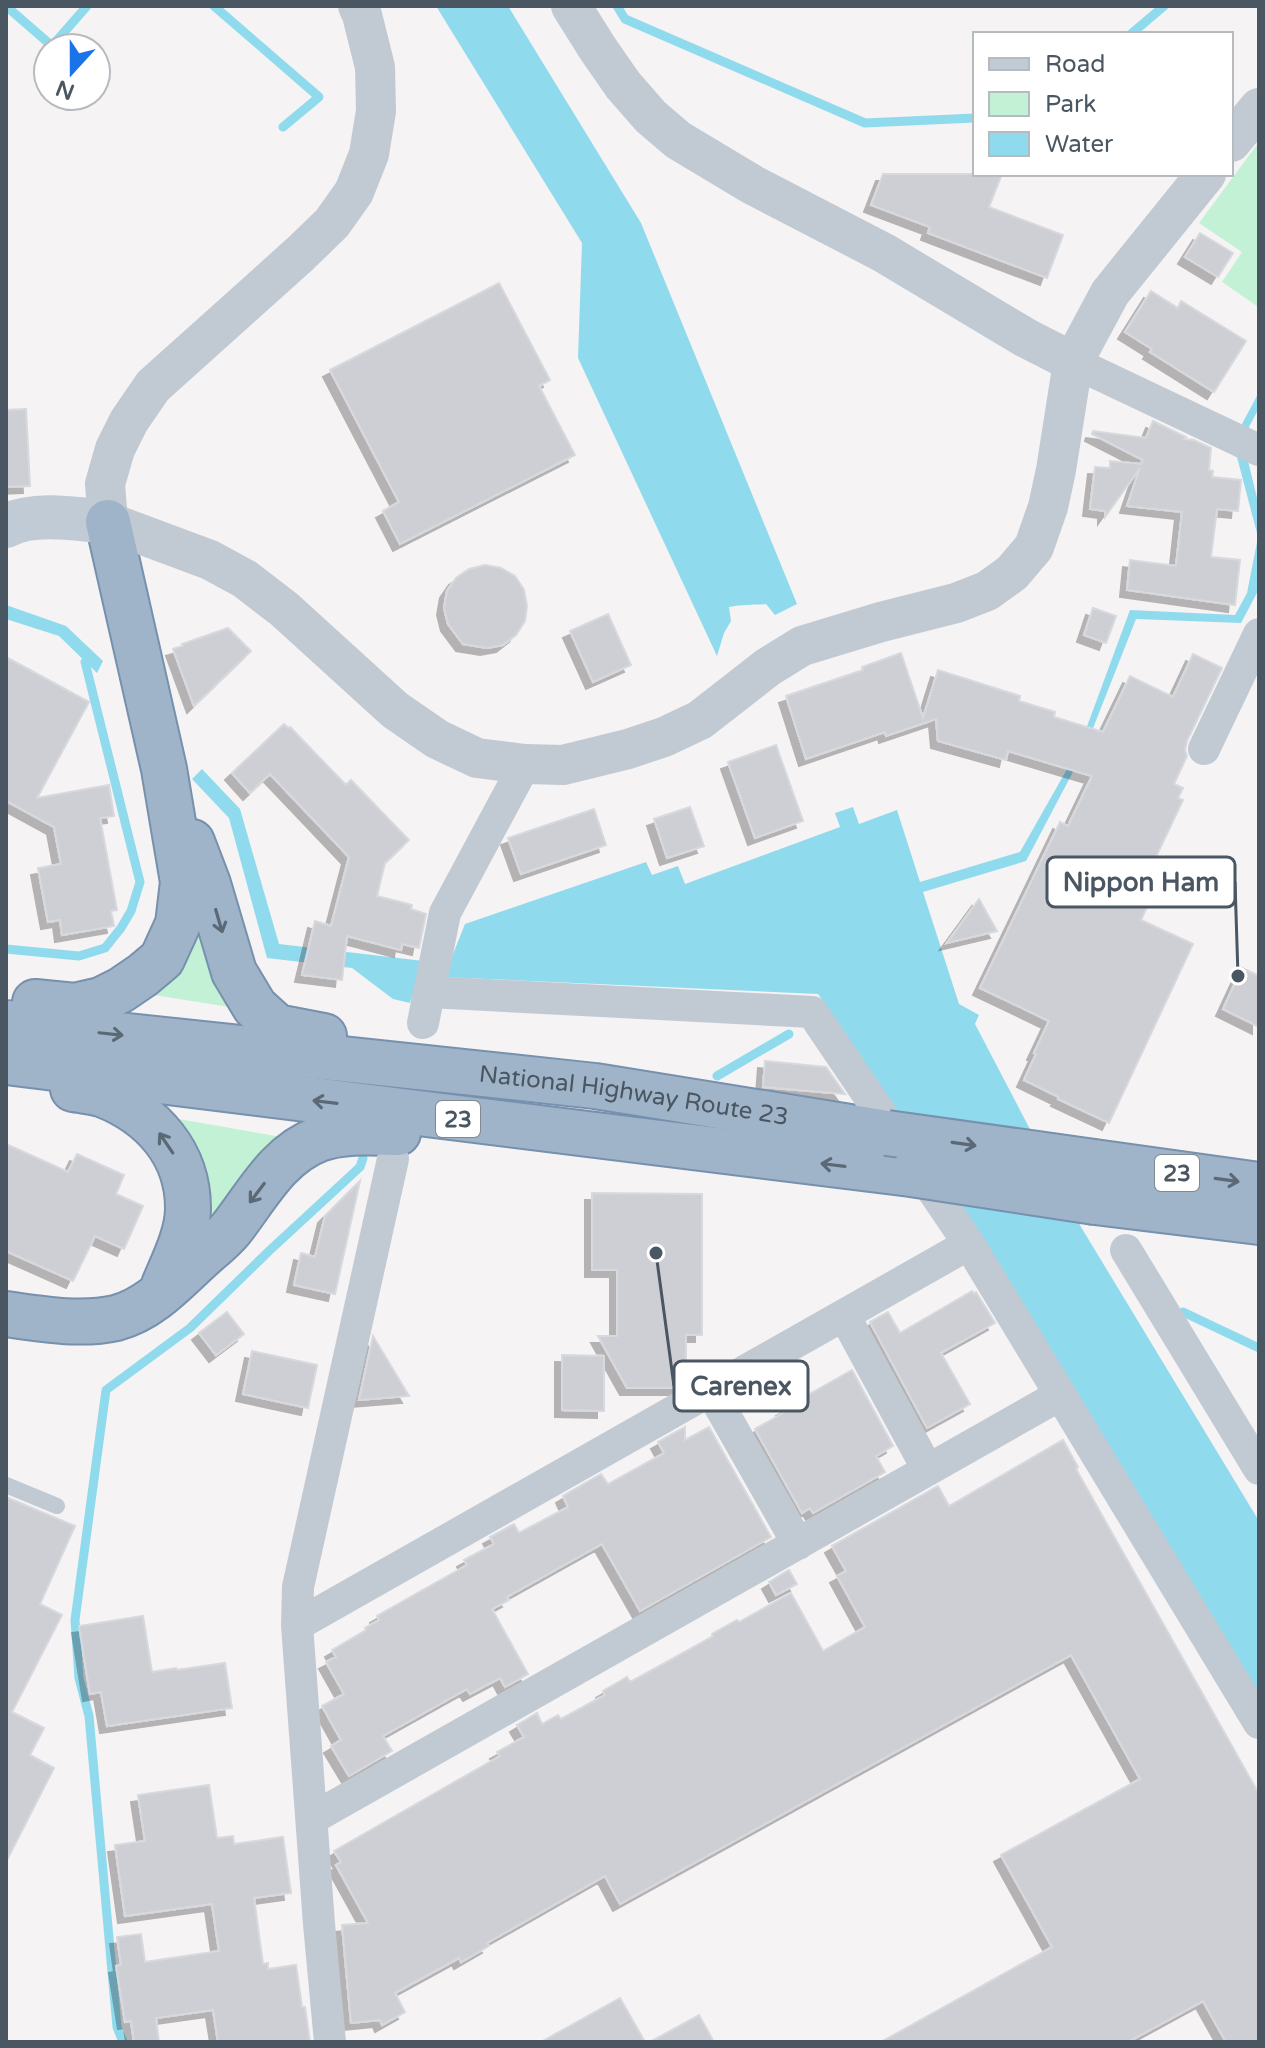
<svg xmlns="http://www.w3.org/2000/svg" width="1265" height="2048" font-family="'Varela Round',sans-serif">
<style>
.green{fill:#c3f1d5}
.water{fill:#90daee}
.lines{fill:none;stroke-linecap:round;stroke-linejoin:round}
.stream{stroke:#90daee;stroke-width:9}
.building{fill:#cdcfd5;stroke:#d7d9de;stroke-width:2;filter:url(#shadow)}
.trunk-casing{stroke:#7690ad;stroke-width:48}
.service{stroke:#c1cad2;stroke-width:16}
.minor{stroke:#c1cad2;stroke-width:32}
.tertiary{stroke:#c1cad2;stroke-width:40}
.secondary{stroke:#c1cbd6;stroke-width:44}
.trunk{stroke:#9fb4c9;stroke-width:44}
.trunk-bridge-casing{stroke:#7690ad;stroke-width:48;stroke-linecap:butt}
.trunk-bridge{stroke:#9fb4c9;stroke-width:44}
.oneway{stroke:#5b6976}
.labels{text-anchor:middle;stroke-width:6;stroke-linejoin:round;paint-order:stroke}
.shield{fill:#fff;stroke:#808990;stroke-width:2}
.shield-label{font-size:22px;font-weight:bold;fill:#4a5661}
.street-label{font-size:24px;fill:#4a5661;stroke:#fff}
.leader{fill:none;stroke:#4a5661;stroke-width:3}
.callout-dot{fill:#4a5661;stroke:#fff;stroke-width:3}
.callout{fill:#fff;stroke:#4a5661;stroke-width:3}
.callout-label{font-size:26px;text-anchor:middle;font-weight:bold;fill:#4a5661}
</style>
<defs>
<filter id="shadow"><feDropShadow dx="-7" dy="7" stdDeviation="0" flood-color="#0004"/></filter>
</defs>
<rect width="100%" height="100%" fill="#f5f3f3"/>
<path class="green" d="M1259 142V303L1257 306 1222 282 1242 252 1199 223Z
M196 890 242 1009 135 992Z
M167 1117 293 1139 199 1237Z"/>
<path class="water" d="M436 6H508L641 223 797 604 775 615 766 604C753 605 742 604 729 607L731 621 724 633 717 656 578 358 582 243Z
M1259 392V408L1249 427 1248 461 1259 506V589L1241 623 1136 619 1084 751 1026 861 923 892 959 1004 979 1015 975 1024 1081 1227 1259 1521V1695L930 1161 818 994 419 976 410 1003 393 999 352 968 267 958 229 818 192 779 202 769 240 809 279 944 449 964 465 924 646 862 652 875 678 866 685 884 840 827 835 813 853 807 859 824 897 810 920 882 1020 852 1079 748 1130 610 1235 615 1247 593 1258 537 1237 457 1242 424Z
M6 605 66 626 103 661 97 673 59 636 6 619Z"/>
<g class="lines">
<path class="stream" d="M6 6 52 46 87 6
M214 6 319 97 283 127
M617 6 625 19 865 123 975 118
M1131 34 1164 6
M6 949 79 956 105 948 121 928 131 911 140 882 85 662 90 658
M717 1076 789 1034
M1183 1312 1259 1348
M123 2042 117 2027 89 1716 79 1678 75 1620 106 1390 190 1328 269 1251 360 1167 363 1158"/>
</g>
<path class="building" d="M883 174H1002L989 207 1063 235 1047 278 928 233 930 227 871 205Z
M1200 233 1233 253 1218 277 1185 257Z
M499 283 550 380 539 386 575 455 400 544 383 511 399 502 330 370Z
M1151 291 1178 308 1181 301 1246 341 1214 392 1150 352 1152 349 1125 332Z
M26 409 30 486 6 487V410Z
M1153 421 1186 437 1184 439 1194 440 1211 448 1209 470 1213 471 1212 477 1241 480 1238 511 1217 509 1211 557 1240 560 1235 605 1127 590 1130 560 1176 566 1182 512 1127 506 1140 468 1105 517V511L1090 509 1095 467 1110 468V461L1141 464 1143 460 1092 434 1093 431 1146 438Z
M485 565 501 568 515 576 524 590 527 606 525 621 516 635 503 645 487 648 463 644 448 624 444 608 447 591 456 578 469 569Z
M1093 608 1116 616 1106 643 1084 635Z
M608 614 631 665 593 682 570 631Z
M228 628 251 651 194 706 173 649 183 646 182 644Z
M901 653 923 718 938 670 1020 696 1019 701 1055 712 1054 717 1103 732 1130 676 1173 697 1193 654 1222 668 1187 741 1185 750 1187 756 1174 784 1183 788 1178 798 1183 800 1136 899 1148 905 1141 920 1193 944 1109 1123 1058 1099 1059 1097 1024 1080 1036 1054 1034 1053 1049 1021 980 988 1060 822 1068 826 1092 776 1008 751 1006 760 938 741 936 719 886 736 885 732 806 759 786 696 863 670 862 667Z
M6 657 89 702 37 798 109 785 114 816 100 818 117 910 111 911 114 926 62 935 60 920 48 922 38 868 61 864 54 827 6 801Z
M284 724 288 728 290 727 346 785 351 780 409 840 385 863 377 896 412 905 411 909 426 914 419 948 402 944 401 950 347 936 342 980 302 975 315 921 331 926 349 857 270 774 250 793 232 773Z
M776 745 803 821 755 838 728 762Z
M690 807 704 846 667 858 654 819Z
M594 809 606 845 521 874 508 838Z
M979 899 997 931 947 943Z
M1242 968 1259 976V1027L1223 1009Z
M765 1061 826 1067 845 1094 763 1087Z
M6 1144 68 1172 77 1154 124 1175 116 1194 143 1206 124 1249 95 1236 73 1281 6 1251Z
M360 1181 335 1294 294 1285 301 1253 315 1257 325 1216Z
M592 1193 702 1194V1335H686V1383L676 1388H627L598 1336H617V1270H592Z
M972 1291 974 1294 976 1292 995 1323 941 1353 970 1404 927 1428 870 1322 888 1312 900 1333Z
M227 1312 244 1334 216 1355 199 1333Z
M373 1336 409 1396 359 1400Z
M252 1351 317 1365 308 1408 243 1394Z
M562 1355 604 1356V1411L562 1410Z
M852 1370 893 1446 876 1456 885 1472 813 1513 810 1508 802 1513 755 1429 785 1412 783 1409Z
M685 1427V1440L709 1427 771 1537 640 1611 602 1544 507 1597 509 1600 492 1609 528 1674 505 1687 500 1678 470 1694 467 1689 383 1736 392 1751 349 1776 331 1746 341 1740 322 1706 344 1694 326 1662 336 1657 332 1650 366 1630 365 1628 379 1620 377 1616 467 1565 464 1560 494 1544 490 1537 514 1524 519 1533 568 1507 563 1496 601 1474 608 1484 664 1453 658 1442Z
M1063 1440 1078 1467 1076 1469 1259 1794V2042H1226L1203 2001 1128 2042H881L1052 1947 1001 1855 1140 1779 1071 1655 620 1904 605 1876 487 1943 489 1946 461 1962 459 1958 395 1993 405 2012 382 2025 380 2020 351 2023 342 1925 368 1923 336 1865 341 1862 334 1851 500 1756 497 1752 524 1737 517 1725 537 1713 542 1724 558 1715 561 1719 605 1695 603 1691 627 1677 630 1682 654 1669 713 1636 712 1634 737 1620 739 1622 791 1593 823 1651 865 1627 837 1576 846 1571 832 1546 938 1486 949 1506Z
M6 1497 75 1526 40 1604 62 1615 12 1712 44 1728 30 1755 54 1768 6 1862Z
M789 1570 797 1584 776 1595 769 1582Z
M143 1616 152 1672 176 1668 177 1670 225 1663 232 1708 107 1726 101 1692 90 1694 79 1626Z
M209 1785 217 1838 233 1836 234 1844 283 1837 291 1893 254 1898 263 1964 268 1963V1969L296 1965 302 2007H305L310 2042H218L213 2010 156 2018 159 2042H134L131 2021 125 2022 116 1966 121 1965 117 1937 141 1934 145 1962 219 1951 212 1904 125 1916 115 1845 145 1841 138 1795Z
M620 1998 645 2042H541Z
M699 2015 714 2042H650Z"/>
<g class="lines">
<defs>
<g id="trunk">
<path d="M192 842 208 884 234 972 255 1007 277 1027 324 1036"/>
<path d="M35 1002 75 1006 101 1000 121 990 143 975 162 959 178 924 183 882 164 769 108 522"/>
<path id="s1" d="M6 1023 595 1086 887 1133"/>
<path d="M6 1062 911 1174"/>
<path d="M73 1089C83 1091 94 1091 104 1095 152 1114 188 1153 188 1208 188 1234 174 1261 164 1285"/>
<path d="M1094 1162 1259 1185"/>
<path d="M1095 1202 1259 1222"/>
<path d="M6 1314C41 1319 81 1326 116 1318 150 1309 175 1281 200 1258 210 1249 222 1240 231 1229 257 1196 277 1155 319 1139 344 1130 372 1133 398 1133"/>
</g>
</defs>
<use href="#trunk" class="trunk-casing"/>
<path class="service" d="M6 1485 57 1506"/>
<path class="minor" d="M1073 362 1259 450
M1204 749 1259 634
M429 992 812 1012 969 1244 1259 1723
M423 1023 445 913 525 764
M1126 1250 1259 1469
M844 1315 928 1470
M711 1391 798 1544
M297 1625 969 1244
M313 1818 1060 1395
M330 2042 319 1924 297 1625 298 1587 393 1159"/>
<path class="tertiary" d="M358 6 362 15 375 67 376 111 369 154 354 192 332 223 300 254 153 386 129 421 115 449 105 484 108 522 210 560 245 579 284 609 395 710 437 739 477 758 525 764 563 765 628 749 664 737 700 720 768 667 802 646 881 622 956 603 987 591 1012 573 1034 547 1048 507 1056 470 1073 362 1110 293 1206 174
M571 6 598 49 623 85 651 117 678 140 753 185 884 253 1026 338 1073 362
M1231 142 1259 108"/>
<path class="secondary" d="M6 526C33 511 78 519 108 522"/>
<use href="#trunk" class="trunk"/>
<defs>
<path id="trunk-bridge" d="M887 1133 1094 1162
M911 1174 1095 1202"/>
</defs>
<use href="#trunk-bridge" class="trunk-bridge-casing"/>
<use href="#trunk-bridge" class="trunk-bridge"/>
</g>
<defs><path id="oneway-shaft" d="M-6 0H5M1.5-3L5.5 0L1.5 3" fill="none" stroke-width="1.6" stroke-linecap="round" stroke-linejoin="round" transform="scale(2)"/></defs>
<g class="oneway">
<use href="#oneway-shaft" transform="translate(219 921) rotate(74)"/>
<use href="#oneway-shaft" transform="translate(111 1034) rotate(6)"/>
<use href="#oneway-shaft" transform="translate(325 1102) rotate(-173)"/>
<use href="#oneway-shaft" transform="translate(166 1143) rotate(-124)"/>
<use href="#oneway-shaft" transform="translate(964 1144) rotate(8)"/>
<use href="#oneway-shaft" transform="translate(833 1165) rotate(-173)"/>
<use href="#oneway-shaft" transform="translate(1227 1180) rotate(8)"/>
<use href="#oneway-shaft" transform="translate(257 1193) rotate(127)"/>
</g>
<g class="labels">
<g class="shield">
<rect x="436" y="1101" width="44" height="36" rx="6"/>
<rect x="1155" y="1155" width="44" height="36" rx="6"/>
</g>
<g class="shield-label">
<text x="458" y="1127">23</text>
<text x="1177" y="1181">23</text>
</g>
<g class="street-label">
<text dy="8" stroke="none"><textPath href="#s1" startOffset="632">National Highway Route 23</textPath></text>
</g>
</g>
<path class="leader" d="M1238 976L1235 882M656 1253L674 1386"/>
<g class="callout-dot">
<circle cx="1238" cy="976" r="8"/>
<circle cx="656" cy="1253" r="8"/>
</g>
<g class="callout">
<rect x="1047" y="857" width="188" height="50" rx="8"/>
<rect x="674" y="1361" width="134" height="50" rx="8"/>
</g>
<g class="callout-label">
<text x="1141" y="891">Nippon Ham</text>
<text x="741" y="1395">Carenex</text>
</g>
<rect width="1265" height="2048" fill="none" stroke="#4a5661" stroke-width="16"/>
<rect x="973" y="32" width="260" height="144" fill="#ffffff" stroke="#b7bbc0" stroke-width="2"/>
<rect x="989" y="58" width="40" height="12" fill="#c1cbd6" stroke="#b7bbc0" stroke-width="2"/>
<text x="1045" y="72" font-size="24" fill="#4a5661">Road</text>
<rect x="989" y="92" width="40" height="24" fill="#c3f1d5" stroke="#b7bbc0" stroke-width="2"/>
<text x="1045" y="112" font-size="24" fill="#4a5661">Park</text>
<rect x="989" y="132" width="40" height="24" fill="#90daee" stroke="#b7bbc0" stroke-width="2"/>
<text x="1045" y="152" font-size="24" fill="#4a5661">Water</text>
<g transform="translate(72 72) rotate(201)"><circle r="38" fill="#ffffff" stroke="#b7bbc0" stroke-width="2"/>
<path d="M0-6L14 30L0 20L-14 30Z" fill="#1a73e8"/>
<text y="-12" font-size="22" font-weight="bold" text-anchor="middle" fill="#4a5661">N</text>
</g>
</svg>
